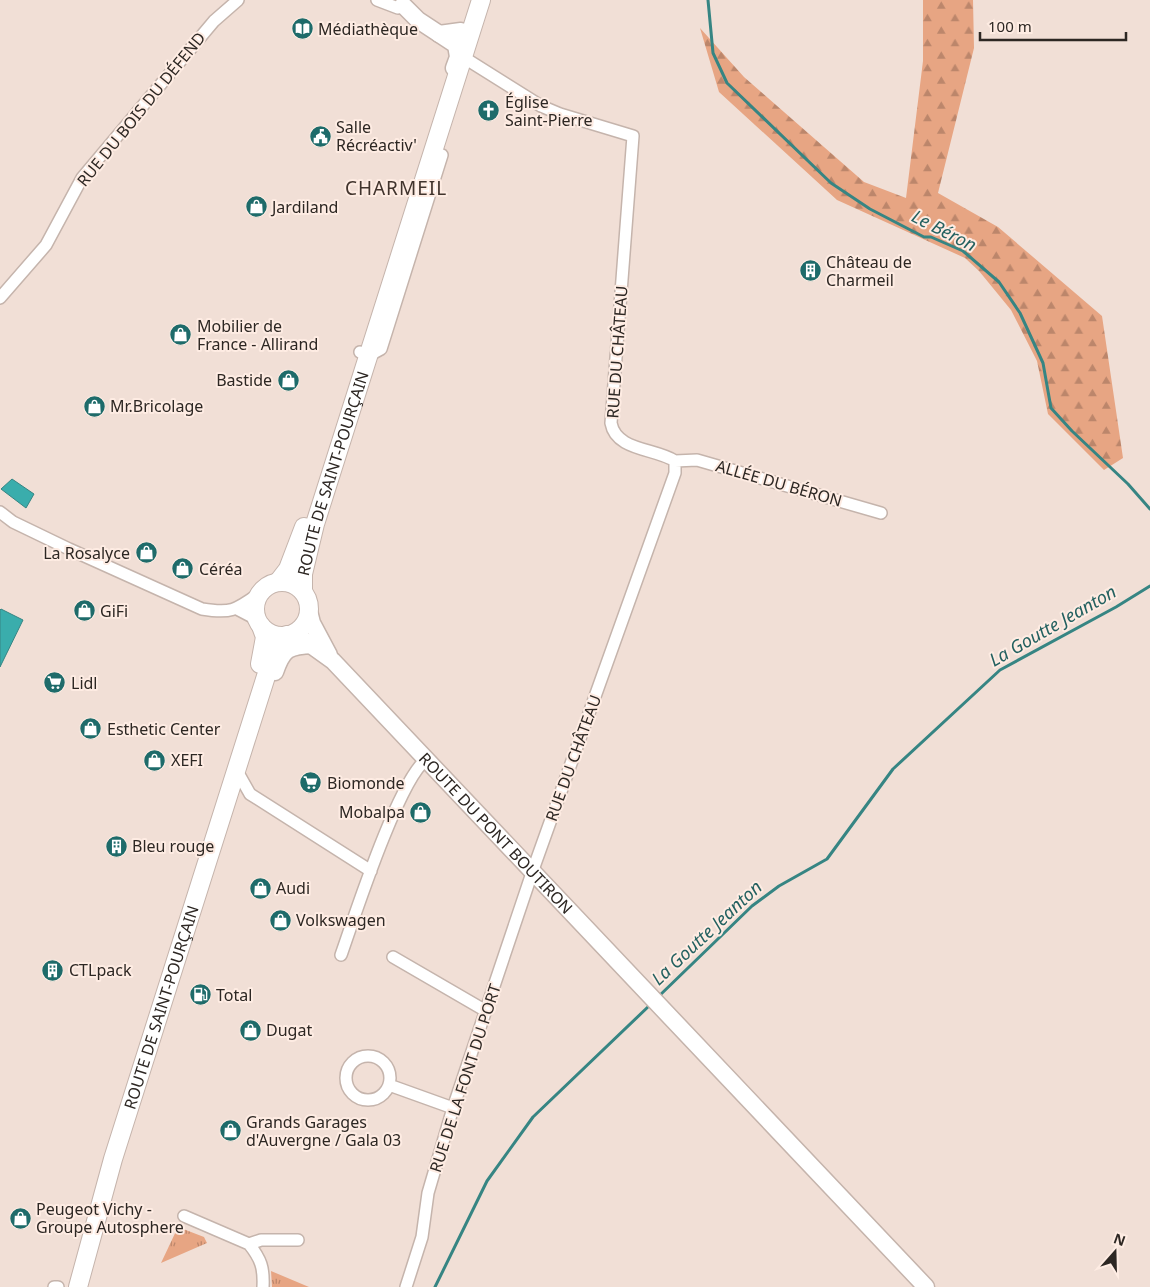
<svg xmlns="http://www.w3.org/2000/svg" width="1150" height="1287" font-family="'Noto Sans',sans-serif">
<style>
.grass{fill:url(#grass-tufts)}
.forest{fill:url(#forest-firs)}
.water{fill:#3aadac;stroke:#368583}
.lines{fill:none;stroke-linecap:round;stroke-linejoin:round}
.stream{stroke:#368583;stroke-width:3}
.street-casing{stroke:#c5b4ac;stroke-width:14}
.secondary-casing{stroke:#c5b4ac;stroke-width:19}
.primary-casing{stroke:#c5b4ac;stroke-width:20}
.street{stroke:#fff;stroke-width:11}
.secondary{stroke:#fff;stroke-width:16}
.primary{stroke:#fff;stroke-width:18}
.labels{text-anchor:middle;stroke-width:4;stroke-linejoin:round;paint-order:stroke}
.poi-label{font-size:16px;fill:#2d2723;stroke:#feece3;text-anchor:start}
.street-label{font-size:16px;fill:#2d2723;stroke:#feece3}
.water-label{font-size:18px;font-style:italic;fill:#246160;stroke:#feece3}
.quarter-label{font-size:19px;letter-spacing:1px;fill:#41342d;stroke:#feece3}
</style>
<defs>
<pattern id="grass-tufts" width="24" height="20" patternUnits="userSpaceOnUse" patternTransform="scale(1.25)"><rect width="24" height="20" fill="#e7a583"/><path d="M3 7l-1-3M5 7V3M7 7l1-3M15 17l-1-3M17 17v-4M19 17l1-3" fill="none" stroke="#bc866b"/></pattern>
<pattern id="forest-firs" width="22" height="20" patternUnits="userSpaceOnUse" patternTransform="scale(1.25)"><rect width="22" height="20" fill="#e7a583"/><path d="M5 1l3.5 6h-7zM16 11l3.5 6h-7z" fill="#bc866b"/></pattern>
</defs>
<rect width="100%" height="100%" fill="#f1dfd6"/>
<path class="grass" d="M178 1227 204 1237 207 1243 161 1263Z
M271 1271 309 1287H272Z"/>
<path class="forest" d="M923 0H973L974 48 938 193 998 227 1102 316 1123 458 1104 470 1048 414 1037 361 1011 310 979 271 965 258 837 200 719 92 700 28 744 77 864 182 906 198 923 61Z"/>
<path class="water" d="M12 479 34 494 26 508 1 489Z
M1 609 23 620 0 667V610Z"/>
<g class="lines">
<path class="stream" d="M708 0 713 53 727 83 831 183 870 209 924 237H931L963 251 999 282 1020 313 1043 363 1051 408 1072 431 1128 484 1150 509
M658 997 752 906 779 886 827 859 893 769 1000 670 1116 607 1150 586
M435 1287 487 1181 533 1117 650 1005"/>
<defs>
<path id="street" d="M377 0 398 8 403 5
M0 298 46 245 82 178 214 21 238 0
M360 352 368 356 381 349 442 155
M675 461 697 460 881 513
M0 512 13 522 69 549 202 609C232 614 236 610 260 593
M237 609 258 620
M237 771 250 794 371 871
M341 955C354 918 399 778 427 759
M393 957 486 1011
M346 1078a22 22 0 1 1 44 0a22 22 0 1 1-44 0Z
M389 1085 453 1108
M184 1216 249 1244 261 1240H298
M249 1244C261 1259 264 1268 263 1287
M54 1287H58
M406 1287 422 1237 428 1193 453 1108 534 867 675 473V461C655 448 616 451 611 423L633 136 560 114 541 106 463 57 462 52"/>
<g id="secondary">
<path d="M403 5 418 20 456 45 458 57 454 68"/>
<path d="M439 34 461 31"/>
<path d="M309 611 312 623 329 655"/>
<path id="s1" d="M294 633 333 661 926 1287"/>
<path d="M275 672C283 649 288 646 313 645"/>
</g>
<g id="primary">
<path d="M278 582 288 569 304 527"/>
<circle cx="282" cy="609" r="27"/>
<path id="s2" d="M303 591V574L315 524 481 0"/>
<path d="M260 664 265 637 261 626"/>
<path id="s3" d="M78 1287 113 1159 274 651 287 635"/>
</g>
</defs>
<use href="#street" class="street-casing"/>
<use href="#secondary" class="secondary-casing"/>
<use href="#primary" class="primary-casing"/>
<use href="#street" class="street"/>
<use href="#secondary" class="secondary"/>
<use href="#primary" class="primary"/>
</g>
<defs>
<symbol id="library-disc" viewBox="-11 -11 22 22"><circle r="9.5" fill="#1e6b6a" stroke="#feece3"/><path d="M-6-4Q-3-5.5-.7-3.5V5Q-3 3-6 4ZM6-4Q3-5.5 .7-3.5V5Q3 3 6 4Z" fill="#fff"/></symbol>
<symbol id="church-disc" viewBox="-11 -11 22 22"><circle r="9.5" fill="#1e6b6a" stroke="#feece3"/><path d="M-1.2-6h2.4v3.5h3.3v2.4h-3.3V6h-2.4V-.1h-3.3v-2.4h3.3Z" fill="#fff"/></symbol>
<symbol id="civic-disc" viewBox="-11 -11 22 22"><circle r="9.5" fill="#1e6b6a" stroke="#feece3"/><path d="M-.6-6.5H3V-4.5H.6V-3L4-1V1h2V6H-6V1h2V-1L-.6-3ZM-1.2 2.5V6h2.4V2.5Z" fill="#fff"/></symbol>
<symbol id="shop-disc" viewBox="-11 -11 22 22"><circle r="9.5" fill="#1e6b6a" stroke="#feece3"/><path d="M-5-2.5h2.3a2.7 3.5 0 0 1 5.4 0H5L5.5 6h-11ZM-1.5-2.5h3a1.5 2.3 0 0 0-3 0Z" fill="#fff"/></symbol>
<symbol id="building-disc" viewBox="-11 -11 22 22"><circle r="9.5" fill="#1e6b6a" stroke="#feece3"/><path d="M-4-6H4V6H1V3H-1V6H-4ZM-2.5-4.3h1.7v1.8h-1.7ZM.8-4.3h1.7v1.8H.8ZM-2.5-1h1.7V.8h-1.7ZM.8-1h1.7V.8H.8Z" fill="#fff"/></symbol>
<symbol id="supermarket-disc" viewBox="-11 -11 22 22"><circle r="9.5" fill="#1e6b6a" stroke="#feece3"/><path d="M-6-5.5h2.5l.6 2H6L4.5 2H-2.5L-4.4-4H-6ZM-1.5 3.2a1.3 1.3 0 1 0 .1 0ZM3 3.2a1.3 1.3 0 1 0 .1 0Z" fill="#fff"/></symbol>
<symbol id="fuel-disc" viewBox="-11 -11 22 22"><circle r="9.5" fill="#1e6b6a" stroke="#feece3"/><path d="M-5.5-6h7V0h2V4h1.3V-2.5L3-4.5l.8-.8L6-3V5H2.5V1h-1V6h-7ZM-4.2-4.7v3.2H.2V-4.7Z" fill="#fff"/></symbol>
</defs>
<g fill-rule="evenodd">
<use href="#library-disc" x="290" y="16" width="25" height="25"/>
<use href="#church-disc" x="476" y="98" width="25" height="25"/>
<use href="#civic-disc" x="308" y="124" width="25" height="25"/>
<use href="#shop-disc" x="244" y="194" width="25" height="25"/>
<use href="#building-disc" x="798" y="258" width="25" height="25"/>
<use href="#shop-disc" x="168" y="322" width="25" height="25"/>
<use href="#shop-disc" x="276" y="368" width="25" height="25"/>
<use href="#shop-disc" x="82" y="394" width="25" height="25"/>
<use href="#shop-disc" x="134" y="540" width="25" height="25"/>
<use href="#shop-disc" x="170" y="556" width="25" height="25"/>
<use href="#shop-disc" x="72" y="598" width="25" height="25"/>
<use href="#supermarket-disc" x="42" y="670" width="25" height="25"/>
<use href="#shop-disc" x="78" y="716" width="25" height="25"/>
<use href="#shop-disc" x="142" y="748" width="25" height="25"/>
<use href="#supermarket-disc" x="298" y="770" width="25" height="25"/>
<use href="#shop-disc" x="408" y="800" width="25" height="25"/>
<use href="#building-disc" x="104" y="834" width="25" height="25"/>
<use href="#shop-disc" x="248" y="876" width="25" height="25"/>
<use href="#shop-disc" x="268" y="908" width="25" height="25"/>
<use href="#building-disc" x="40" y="958" width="25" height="25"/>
<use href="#fuel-disc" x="188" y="982" width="25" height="25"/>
<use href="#shop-disc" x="238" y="1018" width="25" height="25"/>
<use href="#shop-disc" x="218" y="1118" width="25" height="25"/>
<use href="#shop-disc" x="8" y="1206" width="25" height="25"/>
</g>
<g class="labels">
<g class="poi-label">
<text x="318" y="35">Médiathèque</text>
<text x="505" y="108">Église<tspan x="505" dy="18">Saint-Pierre</tspan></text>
<text x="336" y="133">Salle<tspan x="336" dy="18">Récréactiv'</tspan></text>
<text x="272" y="213">Jardiland</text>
<text x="826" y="268">Château de<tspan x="826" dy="18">Charmeil</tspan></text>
<text x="197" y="332">Mobilier de<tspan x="197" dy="18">France - Allirand</tspan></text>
<text x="272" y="386" text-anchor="end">Bastide</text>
<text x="110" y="412">Mr.Bricolage</text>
<text x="130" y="559" text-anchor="end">La Rosalyce</text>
<text x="199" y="575">Céréa</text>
<text x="100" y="617">GiFi</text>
<text x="71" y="689">Lidl</text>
<text x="107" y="735">Esthetic Center</text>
<text x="171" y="766">XEFI</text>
<text x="327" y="789">Biomonde</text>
<text x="405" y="818" text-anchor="end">Mobalpa</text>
<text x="132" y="852">Bleu rouge</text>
<text x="276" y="894">Audi</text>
<text x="296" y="926">Volkswagen</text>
<text x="69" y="976">CTLpack</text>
<text x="216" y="1001">Total</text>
<text x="266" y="1036">Dugat</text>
<text x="246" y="1128">Grands Garages<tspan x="246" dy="18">d'Auvergne / Gala 03</tspan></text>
<text x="36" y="1215">Peugeot Vichy -<tspan x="36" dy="18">Groupe Autosphere</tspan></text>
</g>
<g class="street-label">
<text transform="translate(141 109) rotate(-51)" y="6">RUE DU BOIS DU DÉFEND</text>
<text transform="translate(617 352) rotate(-86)" y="6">RUE DU CHÂTEAU</text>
<text dy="6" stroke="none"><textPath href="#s2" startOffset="122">ROUTE DE SAINT-POURÇAIN</textPath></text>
<text transform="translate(779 483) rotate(16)" y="6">ALLÉE DU BÉRON</text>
<text transform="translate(573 758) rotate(-70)" y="6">RUE DU CHÂTEAU</text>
<text dy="6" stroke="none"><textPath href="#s1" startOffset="285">ROUTE DU PONT BOUTIRON</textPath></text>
<text dy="6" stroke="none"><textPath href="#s3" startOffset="292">ROUTE DE SAINT-POURÇAIN</textPath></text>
<text transform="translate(465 1078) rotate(-72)" y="6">RUE DE LA FONT DU PORT</text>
</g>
<g class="water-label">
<text transform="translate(944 231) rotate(27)" y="6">Le Béron</text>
<text transform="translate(1053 626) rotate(-30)" y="6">La Goutte Jeanton</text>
<text transform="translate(707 933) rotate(-43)" y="6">La Goutte Jeanton</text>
</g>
<g class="quarter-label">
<text x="396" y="195">CHARMEIL</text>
</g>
</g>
<g transform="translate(1115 1252) rotate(20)" stroke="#feece3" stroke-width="4" paint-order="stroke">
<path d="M0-4L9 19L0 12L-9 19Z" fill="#2d2723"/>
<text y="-8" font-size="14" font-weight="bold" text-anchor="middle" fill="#2d2723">N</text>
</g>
<path d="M980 32v8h146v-8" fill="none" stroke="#2d2723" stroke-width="2.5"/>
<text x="988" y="32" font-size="15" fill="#2d2723" stroke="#feece3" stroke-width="4" paint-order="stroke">100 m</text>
</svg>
